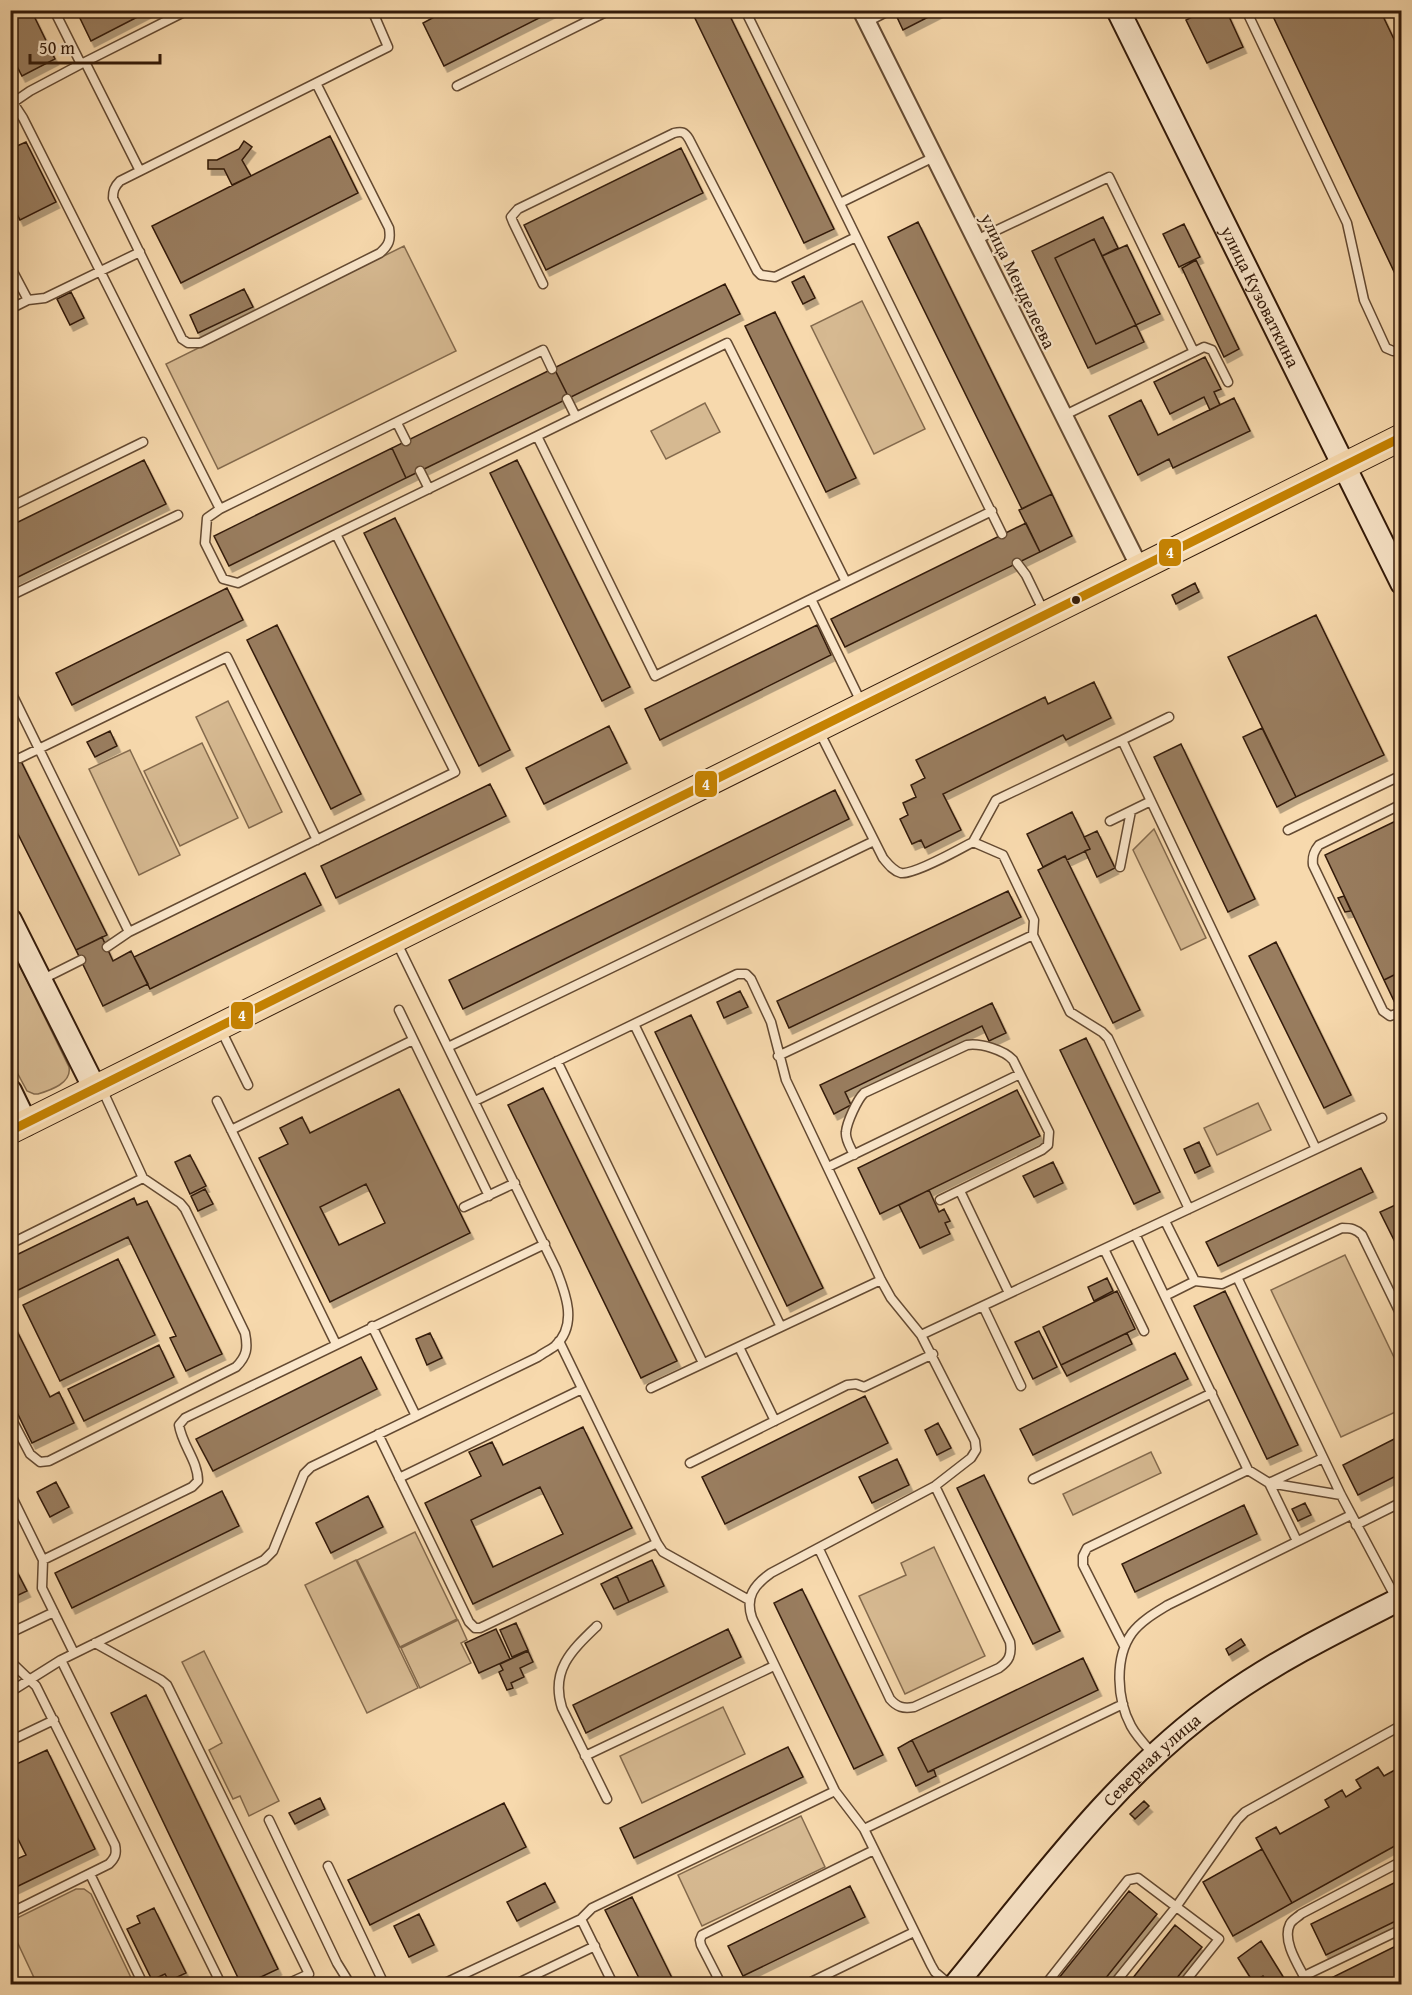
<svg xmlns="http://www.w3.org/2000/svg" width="1412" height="1995" font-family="'Gentium Book Plus',serif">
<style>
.green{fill:#d6b991;stroke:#846a4d;stroke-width:1.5}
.building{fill:#997d5e;stroke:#331a09;stroke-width:1.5;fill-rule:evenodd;filter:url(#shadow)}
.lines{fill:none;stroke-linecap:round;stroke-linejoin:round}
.service-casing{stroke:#644a32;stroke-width:11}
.minor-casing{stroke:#644a32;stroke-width:20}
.secondary-casing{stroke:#331a09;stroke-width:26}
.primary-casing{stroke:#331a09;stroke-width:28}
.service{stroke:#fae6ca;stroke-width:8}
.minor{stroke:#fae6ca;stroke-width:16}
.secondary{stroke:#fae6ca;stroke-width:22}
.primary{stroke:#f7d9ad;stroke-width:26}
.bus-1-casing{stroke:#fae6ca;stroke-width:14}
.bus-1{stroke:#c68302;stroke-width:9}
.bus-dot{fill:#331a09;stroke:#fae6ca;stroke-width:2}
.labels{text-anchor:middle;stroke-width:4.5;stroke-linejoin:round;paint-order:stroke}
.street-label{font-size:18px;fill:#331a09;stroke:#fae6ca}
.line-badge{stroke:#fae6ca;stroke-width:2}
.badge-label{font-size:16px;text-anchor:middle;font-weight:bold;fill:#fff}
</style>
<defs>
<filter id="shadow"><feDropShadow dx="3.5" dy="6" stdDeviation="0" flood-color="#0004"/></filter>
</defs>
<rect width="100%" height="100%" fill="#f7d9ad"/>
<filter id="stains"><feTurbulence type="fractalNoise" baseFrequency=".00333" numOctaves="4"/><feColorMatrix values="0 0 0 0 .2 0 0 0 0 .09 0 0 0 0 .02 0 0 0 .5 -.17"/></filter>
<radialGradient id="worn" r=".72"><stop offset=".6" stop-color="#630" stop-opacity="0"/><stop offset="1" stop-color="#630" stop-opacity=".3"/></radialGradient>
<path class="green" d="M404 246 456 351 218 469 166 364Z
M862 301 925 429 874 454 811 326Z
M705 403 720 432 666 459 651 431Z
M228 701 282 812 249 828 196 717Z
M202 743 238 818 180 846 144 771Z
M130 750 180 855 139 875 89 769Z
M1154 829 1206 938 1181 950 1133 850Z
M11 948 69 1067C72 1083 51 1090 38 1094H34L27 1091 11 1061Z
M1258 1103 1271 1130 1217 1155 1204 1128Z
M1345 1255 1401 1372 1402 1409 1341 1437 1271 1290Z
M1151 1452 1161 1473 1073 1515 1063 1494Z
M415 1532 457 1619 400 1647 357 1560Z
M934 1547 985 1656 905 1694 859 1596 906 1575 901 1563Z
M356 1560 418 1688 367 1713 305 1585Z
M458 1620 467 1640 461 1643 471 1663 420 1688 401 1648Z
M204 1651 279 1801 249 1816 240 1796 233 1799 209 1750 222 1743 182 1662Z
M723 1707 745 1754 642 1803 620 1756Z
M801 1816 825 1867 702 1926 678 1875Z
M76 1889H84L91 1894 134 1984H37L13 1933 12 1926 15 1919Z"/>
<path class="building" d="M10 10H31L55 59 22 76 10 53Z
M76 10H151L91 41Z
M447 10H555L444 66 423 23Z
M691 10H727L834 229 804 243Z
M905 10H942L903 30 896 15Z
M1206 10H1226L1243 47 1207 63 1186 20Z
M1270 10H1380L1402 56V278L1398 280Z
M330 136 358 193 181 283 152 226Z
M244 141 252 147 242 160 251 176 232 185 224 169H208V160H217L239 149Z
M26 142 56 202 20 220 13 206 10 207V149Z
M681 148 703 193 546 270 524 225Z
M1103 217 1118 248 1102 256 1094 239 1055 258 1096 344 1136 325 1144 342 1088 368 1032 251Z
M918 222 1052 494 1022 509 888 237Z
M1184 224 1200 257 1179 267 1163 234Z
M1094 239 1136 325 1096 344 1055 258Z
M1127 245 1160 314 1136 325 1102 256Z
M1196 260 1239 349 1224 357 1182 268Z
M804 276 815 298 803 304 792 282Z
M725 284 740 314 569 398 554 368Z
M244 289 253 307 198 333 190 315Z
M71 292 84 318 70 325 57 299Z
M775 312 856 478 826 492 745 326Z
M1205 357 1221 389 1214 392 1220 405 1210 410 1204 397 1170 414 1154 382Z
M554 368 569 398 406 478 392 448Z
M1234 398 1250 431 1173 468 1169 459 1138 475 1109 416 1141 400 1158 435Z
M392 448 406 478 229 566 214 536Z
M144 460 166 504 10 581V526Z
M517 460 630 687 602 701 490 473Z
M1052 494 1072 536 1040 552 1019 510Z
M395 518 510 750 479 766 364 533Z
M1026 523 1040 552 845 647 831 619Z
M1195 583 1199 592 1176 604 1172 595Z
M227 588 243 620 72 705 56 673Z
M1316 615 1384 755 1296 797 1228 657Z
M277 625 361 794 331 809 247 640Z
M817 625 831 655 660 740 645 709Z
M1094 682 1111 718 1066 740 1063 735 943 794 961 830 925 848 921 840 912 844 900 819 908 815 903 803 916 797 911 785 925 778 916 760 1045 697 1048 704Z
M609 726 627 763 544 804 526 768Z
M1262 728 1296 797 1277 807 1243 737Z
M110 731 117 746 95 757 87 742Z
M1181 744 1255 899 1228 912 1154 757Z
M14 747 107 935 76 950 10 818V749Z
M490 784 506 816 336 898 321 866Z
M835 790 849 819 463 1009 449 980Z
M1072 812 1090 849 1067 860 1065 856 1043 867 1027 834Z
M1402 818V971L1384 980 1325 855Z
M1097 831 1115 868 1097 877 1085 851 1090 849 1084 837Z
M1065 856 1140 1010 1113 1023 1038 870Z
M305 873 321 905 150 989 134 957Z
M1008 891 1021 917 789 1028 777 1001Z
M1344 896 1351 911 1345 912 1338 898Z
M102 937 113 961 131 951 148 984 103 1006 76 950Z
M1276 942 1351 1095 1324 1108 1249 956Z
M1402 971V1003L1396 1005 1384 980Z
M740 991 748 1007 724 1018 717 1002Z
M992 1003 1006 1033 989 1041 982 1026 845 1092 851 1105 834 1114 820 1085Z
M691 1015 823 1288 787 1306 655 1032Z
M1086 1038 1160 1192 1134 1204 1060 1050Z
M543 1088 677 1361 641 1378 508 1105Z
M399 1089 470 1233 330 1302 259 1158 288 1144 280 1128 302 1117 310 1133ZM366 1184 385 1223 339 1245 320 1207Z
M1017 1090 1040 1136 880 1214 858 1168Z
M1199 1142 1210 1166 1195 1173 1184 1149Z
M190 1155 206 1186 190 1194 175 1162Z
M1053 1162 1063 1183 1034 1197 1023 1176Z
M1361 1168 1373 1192 1218 1266 1206 1242Z
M205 1189 213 1204 198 1211 191 1196Z
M929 1190 939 1212 944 1209 950 1221 945 1223 950 1234 920 1248 899 1205Z
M134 1198 137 1205 147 1201 222 1354 186 1371 170 1338 176 1336 128 1237 10 1294V1258Z
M1402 1202V1256L1380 1212Z
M118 1259 155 1335 60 1381 23 1305Z
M1107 1278 1113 1291 1094 1301 1088 1287Z
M1117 1291 1135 1329 1061 1365 1043 1327Z
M1225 1291 1298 1445 1267 1459 1194 1306Z
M10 1317 50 1397 59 1392 74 1423 32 1443 10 1398Z
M1039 1331 1057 1367 1033 1379 1015 1342Z
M430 1333 442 1358 427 1365 416 1339Z
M1127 1333 1132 1344 1067 1376 1061 1365Z
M159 1345 174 1377 84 1421 68 1389Z
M1175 1353 1188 1379 1033 1455 1020 1429Z
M361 1357 377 1389 213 1471 196 1439Z
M865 1396 888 1443 725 1524 702 1477Z
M938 1423 951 1448 937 1455 925 1430Z
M583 1427 632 1528 473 1604 425 1503 481 1476 469 1452 492 1442 503 1465ZM540 1487 563 1534 493 1567 471 1520Z
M1402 1435V1473L1358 1495 1343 1465Z
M897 1459 909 1485 872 1503 859 1477Z
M984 1475 1060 1631 1033 1644 957 1488Z
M56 1482 69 1507 50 1517 37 1492Z
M222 1491 239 1526 72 1608 55 1573Z
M368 1496 383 1527 331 1553 316 1523Z
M1305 1503 1311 1515 1298 1521 1292 1509Z
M1244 1505 1257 1534 1135 1592 1122 1564Z
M10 1558 27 1591 10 1599Z
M652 1560 664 1586 629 1602 617 1576Z
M617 1576 629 1602 614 1609 601 1584Z
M802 1589 883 1755 854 1769 774 1603Z
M516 1623 528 1650 512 1657 500 1630Z
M496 1629 510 1659 479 1673 465 1643Z
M728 1629 741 1657 586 1733 573 1705Z
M1241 1639 1245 1645 1229 1655 1226 1649Z
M528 1651 533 1662 520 1668 524 1677 511 1683 513 1688 507 1690 499 1672 503 1670 500 1664Z
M1083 1658 1098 1690 928 1772 912 1740Z
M146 1695 278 1969 246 1984H241L111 1713Z
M912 1740 928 1772 934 1770 936 1776 916 1786 898 1748Z
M788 1747 803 1777 634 1858 620 1828Z
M47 1750 95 1849 10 1890V1862L26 1855 10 1823V1767Z
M1402 1766V1842L1292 1903 1256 1838 1276 1827 1280 1834 1329 1807 1325 1800 1342 1790 1346 1797 1361 1788 1356 1780 1378 1767 1384 1776Z
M320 1798 325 1809 295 1824 289 1813Z
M1144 1801 1149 1806 1135 1819 1130 1814Z
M504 1803 526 1847 370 1925 348 1880Z
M1262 1849 1292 1903 1233 1936 1203 1882Z
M1402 1879V1918L1326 1955 1311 1924Z
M545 1883 555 1902 517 1921 507 1902Z
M850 1886 865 1917 743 1976 728 1946Z
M1129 1891 1157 1914 1101 1984H1054Z
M632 1897 675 1984H642L605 1910Z
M154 1908 186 1973 169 1981 165 1974 152 1980 127 1929 140 1923 137 1916Z
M419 1914 434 1945 409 1957 394 1926Z
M1175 1925 1202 1947 1172 1984H1128Z
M1261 1941 1287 1983 1285 1984H1268L1263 1976 1253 1982 1238 1958Z
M1402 1943V1980L1393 1984H1324L1323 1982Z"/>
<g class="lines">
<defs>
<path id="service" d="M54 10 81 64
M745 10 1002 534
M1246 10 1347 223 1364 300 1386 348 1393 351H1402
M867 22 890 10
M85 62 140 171
M316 83 389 228C391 240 389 245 380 253L200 343H188L182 339 113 198C113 191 114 187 120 181L388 47 372 10
M457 86 610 10
M10 98 23 118 220 509 207 518 205 543 223 579 238 583 336 534
M11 104 30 91 81 64 188 10
M840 203 934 157
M976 240 1109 177 1194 352
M10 266 28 300
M543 284 513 222 511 217 518 209 674 133C682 131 685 132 689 139L757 271 761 275 775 277 856 237
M10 309 28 300 45 298 140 252
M567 399 576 417
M1063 416 1204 347 1212 350 1228 382
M397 423 406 441
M420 471 429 489
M10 507 143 442
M220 509 543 350 552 369
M1017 563 1026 575 1044 612
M846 582 992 511
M10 596 178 515
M811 599 846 582 727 343 537 436 655 676 811 599 862 704
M10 690 129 932 455 772 336 534 537 436
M819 731 883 858C888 864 893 871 901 873 914 875 960 849 973 842L1003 855 1034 920 1033 935 1070 1012 1102 1032 1108 1038 1189 1209
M1122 740 1169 717
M20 758 227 657 317 840
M1402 804 1319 845C1314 851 1312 856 1313 865L1383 1011 1390 1016 1402 1012
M1110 821 1151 801
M1288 830 1402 775
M973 842 996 800 1122 740 1316 1149
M1120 867 1131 811
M107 947 129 932
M41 980 81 960
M399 1010 489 1196
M634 1024 781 1327
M221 1030 248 1085
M448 1047 874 841
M778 1056 1033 935
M557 1061 703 1363
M217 1101 336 1344
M475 1101 737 974H746L751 979 771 1022 786 1080 881 1280 891 1298 921 1335 975 1441 976 1450 971 1458 935 1486 771 1573C754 1585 745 1597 752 1618L835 1791 864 1829 931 1965 935 1972 949 1984
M231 1130 413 1040
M854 1155C851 1148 845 1140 846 1132 847 1122 857 1100 864 1093L967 1045C981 1043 1004 1050 1013 1060L1049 1132 1048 1145 1042 1150 940 1200
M828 1167 1020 1074
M960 1191 1009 1293
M464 1207 515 1183
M1165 1221 1195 1281 1222 1284 1237 1277 1341 1495 1397 1600
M1135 1234 1248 1470 1269 1483 1341 1495
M10 1244 143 1178
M1104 1249 1144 1331
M1237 1277 1342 1228C1351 1228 1356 1229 1362 1235L1402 1317
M1165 1296 1195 1281
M983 1306 1021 1386
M372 1326 416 1416
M921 1335 1382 1118
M559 1341 657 1543
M739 1347 775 1421
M651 1388 881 1280
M10 1416 30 1454 40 1462 49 1461 236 1367C247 1356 248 1348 245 1333L185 1209 180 1203 143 1178 102 1089
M378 1434 469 1622 475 1628H480L657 1543 663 1552 749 1600
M690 1463 847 1385 856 1384 864 1387 933 1354
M399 1478 582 1389
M1033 1479 1212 1393
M10 1493 43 1560 42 1588 74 1653
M1356 1525 1402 1502
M1297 1541 1269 1483 1323 1458
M819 1549 890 1699C897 1707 903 1709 914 1707L999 1668C1009 1661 1012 1655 1010 1642L935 1486
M43 1560 192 1487 198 1481C198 1461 182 1445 179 1425L185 1418 545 1244
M597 1626C572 1650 550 1670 562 1708L607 1799
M10 1633 54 1612
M95 1643 161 1680 167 1685 309 1974 287 1984
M1124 1646 1083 1565V1556L1087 1548 1248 1470
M61 1660 221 1984
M10 1661 36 1686 115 1845C117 1854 115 1858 109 1864L10 1913
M10 1692 61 1660 264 1560 273 1551 304 1474 311 1467 538 1357C543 1353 550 1350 555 1346 578 1325 566 1294 556 1269L396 941
M10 1741 54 1720
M1154 1755C1146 1746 1137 1737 1131 1726 1117 1700 1114 1658 1132 1633 1141 1621 1155 1613 1168 1605L1351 1515
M585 1756 774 1666
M269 1820 337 1963 350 1984
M864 1829 1123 1704
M328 1866 384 1984
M90 1874 143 1984
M581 1919 613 1984
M1304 1976 1402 1929
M443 1984 581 1919 592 1908 835 1791
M516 1984 595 1946
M721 1984 701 1945 700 1940 702 1935 874 1850
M807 1984 914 1932
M1046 1984 1128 1880 1138 1878 1219 1939 1183 1984
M1114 1984 1176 1907 1237 1820 1245 1812 1402 1725
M1308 1984C1301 1969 1281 1942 1290 1924 1292 1920 1298 1917 1301 1914L1402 1861"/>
<path id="minor" d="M861 10 1140 568"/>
<g id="secondary">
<path id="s1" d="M1118 10 1402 583"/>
<path d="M10 920 95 1089"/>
<path d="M10 1091 26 1124"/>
<path id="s2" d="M956 1984C1038 1884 1116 1775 1223 1699 1279 1659 1341 1629 1402 1598"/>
</g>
<path id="primary" d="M10 1131 1402 437"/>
</defs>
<use href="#service" class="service-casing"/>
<use href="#minor" class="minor-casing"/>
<use href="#secondary" class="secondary-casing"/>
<use href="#primary" class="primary-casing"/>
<use href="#service" class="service"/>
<use href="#minor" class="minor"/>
<use href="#secondary" class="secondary"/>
<use href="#primary" class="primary"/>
<defs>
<path id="bus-1" d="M10 1131 1402 437"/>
</defs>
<use href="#bus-1" class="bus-1-casing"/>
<use href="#bus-1" class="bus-1"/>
</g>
<circle class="bus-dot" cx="1076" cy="600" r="5"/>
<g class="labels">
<g class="street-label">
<text transform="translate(1018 281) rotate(64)" y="6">улица Менделеева</text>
<text dy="6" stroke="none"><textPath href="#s1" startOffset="320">улица Кузоваткина</textPath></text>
<text dy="6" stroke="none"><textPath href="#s2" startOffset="298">Северная улица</textPath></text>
</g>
</g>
<g class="line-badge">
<rect x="1158" y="538" width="24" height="29" rx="6" fill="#c68302"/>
<rect x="694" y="770" width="24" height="28" rx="6" fill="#c68302"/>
<rect x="230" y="1001" width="24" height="29" rx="6" fill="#c68302"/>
</g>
<g class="badge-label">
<text x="1170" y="558">4</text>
<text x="706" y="790">4</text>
<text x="242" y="1021">4</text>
</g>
<rect width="1412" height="1995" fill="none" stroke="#f7d9ad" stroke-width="36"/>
<rect x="12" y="12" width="1388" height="1971" fill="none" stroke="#331a09" stroke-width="3"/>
<rect x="18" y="18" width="1376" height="1959" fill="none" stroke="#331a09" stroke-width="1.5"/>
<path d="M30 54v9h130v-9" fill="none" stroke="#331a09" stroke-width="3"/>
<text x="39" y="54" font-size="18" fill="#331a09" stroke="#fae6ca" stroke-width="4.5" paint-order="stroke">50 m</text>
<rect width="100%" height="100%" filter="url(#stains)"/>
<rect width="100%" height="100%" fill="url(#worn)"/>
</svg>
